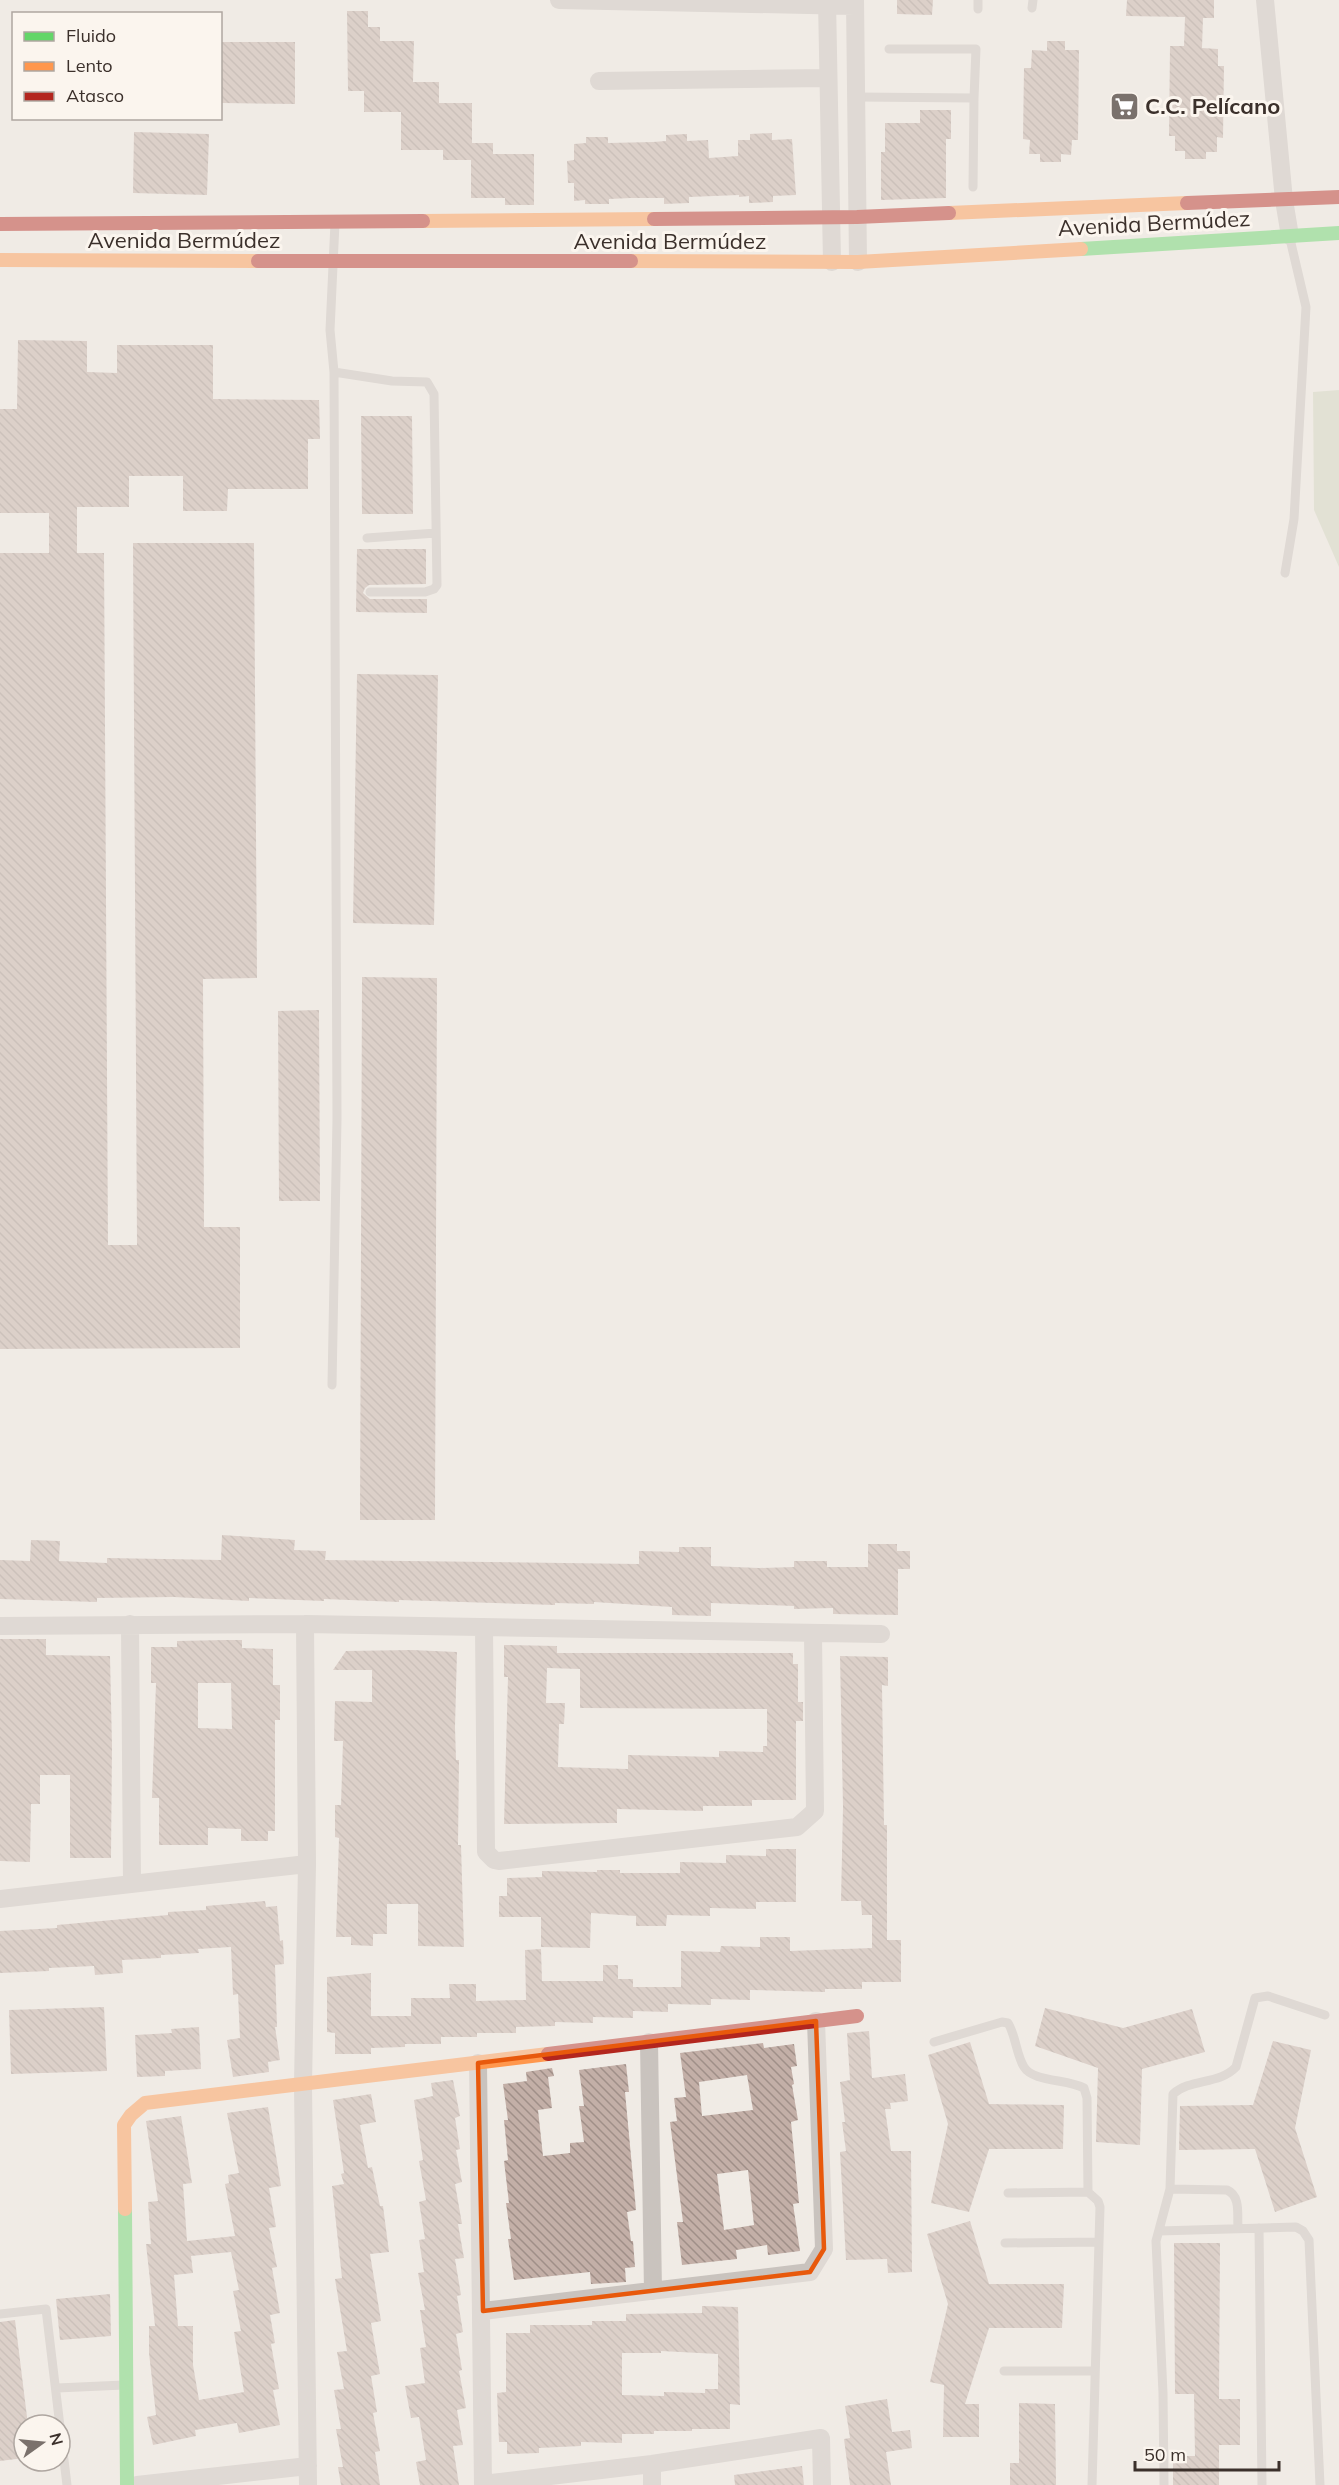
<svg xmlns="http://www.w3.org/2000/svg" width="1339" height="2485" font-family="Mulish,sans-serif">
<style>
.garden{fill:#d1d6bf}
.building{fill:url(#building-back-hatch);fill-rule:evenodd}
.lines{fill:none;stroke-linecap:round;stroke-linejoin:round}
.lane{stroke:#c9c3be;stroke-width:9}
.street{stroke:#c9c3be;stroke-width:18}
.fast{stroke:#63d668;stroke-width:14}
.slow{stroke:#ff974d;stroke-width:14}
.jam{stroke:#b3261e;stroke-width:14}
.marked{fill:none;stroke:#e8590c;stroke-width:4.5;stroke-linejoin:round}
.labels{text-anchor:middle;stroke-width:6;stroke-linejoin:round;paint-order:stroke}
.poi-label{font-size:22px;font-weight:bold;fill:#3b302b;stroke:#fbf5ee;text-anchor:start}
.street-label{font-size:22px;fill:#3b302b;stroke:#fbf5ee}
</style>
<defs>
<pattern id="building-back-hatch" width="6" height="6" patternUnits="userSpaceOnUse" patternTransform="scale(1.5)"><rect width="6" height="6" fill="#c3afa7"/><path d="M-1 5l2 2M0 0l6 6M5-1l2 2" fill="none" stroke="#a08f88"/></pattern>
</defs>
<rect width="100%" height="100%" fill="#f0ebe5"/>
<path class="garden" d="M1339 390V567L1314 510 1313 392Z"/>
<path class="building" d="M897 0H933L932 15 897 14Z
M1127 0H1214V18H1203L1202 48 1218 49V66H1224L1223 138 1217 137V152H1206V159H1185V151H1175V136H1169L1170 46H1184L1185 17 1126 16Z
M347 11H368V27H380V41H414L413 82H439V103H472V143H493V154H534V205H505V198H471V160H443V150H401V112H364V91H348Z
M1047 41H1065V50H1079L1078 140H1072L1071 155 1061 154V162H1040V154H1029L1030 140 1023 139 1024 68H1031L1032 50 1047 51Z
M222 42H295V104L222 103Z
M920 110H951V139H946V198L881 200V152H885V123H920Z
M134 132 209 134 207 195 133 193Z
M772 133V140L792 139 796 195 773 196V202L749 203V196L739 197V195L689 197V203L664 204V198H631L609 199V204H585V200L574 201V183H568L567 161 574 160V144L586 143V137H608V143L653 142 666 141V135L687 134V141L708 140 709 158 738 156V140H750V134Z
M18 340 87 341V372L117 373V345H213V399L319 400 320 439H308V489H228L227 511H183V476H129V507H77V553H104L108 1245H137L133 543H254L257 978 203 979 204 1227H240V1348L0 1349V553H49V513H0V409H17Z
M361 416H412L413 514H362Z
M357 549H426V584L369 585 365 588 363 593 370 599H427V613L356 612Z
M357 674 438 675 434 925 353 923Z
M362 977 437 978 435 1520H360Z
M319 1010 320 1201H279L278 1011Z
M222 1535 295 1540 294 1550 326 1551 325 1560 639 1564V1551L679 1552V1547H711V1566L759 1568 794 1567V1561H827V1567H868V1544H897V1551H910V1569H898V1615L833 1614V1608L794 1609V1606L711 1603V1616L672 1615V1607L594 1602V1604L555 1603V1605L399 1600V1602L324 1599V1601L249 1598V1601L174 1597 97 1598V1602L0 1599V1560L30 1561 31 1540 60 1541 59 1561 107 1563V1558L221 1560Z
M0 1639H46V1655L110 1656 112 1746 111 1858H70V1775H40V1804H31L30 1862 0 1861Z
M225 1640H242V1648L273 1649V1685H280V1720H275V1831H268V1841H241V1829L208 1828V1845H159V1798H152L156 1683H151V1647H177V1641ZM198 1683H231L232 1729 198 1728Z
M504 1645 557 1646V1653H793V1664H798V1702H803V1721H796V1800H752V1806H703V1811L617 1809V1823L504 1824 508 1677H504ZM547 1668 580 1669V1708L767 1709V1746H763V1752L719 1751V1757L628 1755V1769L558 1767 559 1724H564L565 1703H546Z
M412 1650 457 1652 455 1727 456 1760H459L458 1845H461L464 1947 418 1946V1904H387V1934H373V1946L351 1945V1937H336L339 1838 335 1837V1805H341L343 1741H334L335 1701 372 1702V1670H333L346 1651Z
M840 1656 888 1657V1686L882 1685 884 1825H887V1940H901V1982H862V1989H825V1992L750 1990V2000L711 1999V2005L668 2004V2012L633 2011V2018L593 2017V2023L555 2022V2026L516 2027V2033H477V2037H441V2044H405V2047L371 2048V2054H335V2033L327 2032V1977L371 1973V2016H411V1998H450L449 1984H476V2001L526 2000 525 1950 541 1949 542 1981H603V1965H618V1979H633V1987H681V1951L720 1952 721 1946 760 1947V1937H790V1951L872 1948V1915H862L861 1901H841L843 1807Z
M766 1849H796V1902H756V1909L710 1908V1916L667 1915 666 1926H636V1916L591 1913 590 1948 541 1947V1917H499V1896H507V1878L542 1877V1871L597 1872V1870H620V1873H680V1862L726 1863V1855L766 1856Z
M265 1901 266 1907 277 1906 280 1941 283 1940 284 1964 275 1965 277 2027H275L280 2060 268 2062 269 2072 233 2077 227 2040 240 2038 238 1994 233 1995 231 1947 198 1949 199 1953 161 1955V1958L122 1960 123 1973 95 1975 94 1966 49 1968V1971L0 1973V1931L57 1928V1925L168 1915V1912L206 1910V1906Z
M104 2007 107 2071 11 2074 9 2010Z
M1045 2008 1123 2028 1192 2009 1205 2052 1142 2069 1140 2145 1096 2142 1098 2068 1035 2046Z
M199 2027 201 2069 165 2071V2076L137 2077 135 2035 172 2033 171 2029Z
M869 2031 872 2078 905 2074 908 2101 890 2103 891 2109H885L891 2151H911L912 2272 888 2273 887 2259 846 2260 840 2152 846 2151 842 2122H845L840 2082 850 2080 847 2033Z
M1273 2041 1311 2050 1295 2128 1317 2197 1275 2212 1255 2149 1179 2150 1180 2106 1253 2105Z
M970 2042 989 2104 1064 2105 1063 2149H989L969 2212 931 2203 948 2124 928 2055Z
M763 2043 764 2048 794 2044 797 2066 791 2067 794 2084 792 2085 798 2120 791 2122 799 2203 793 2204 800 2251 768 2255 767 2245 736 2250 737 2259 682 2265 677 2222H683L670 2122 677 2121 674 2098 686 2097 680 2053ZM747 2075 753 2110 702 2116 699 2082ZM748 2170 754 2225 724 2230 717 2174Z
M626 2064 629 2092H625L636 2210 627 2212 631 2241H633L635 2267 625 2268 626 2282 591 2284 590 2272 514 2280 508 2239H511L506 2203H509L504 2161 508 2160 504 2120H508L503 2084 527 2081 526 2072 552 2068 554 2076 548 2077 552 2108 538 2110 543 2156 570 2153V2143L584 2142 579 2106H584L579 2070Z
M453 2080 460 2116 455 2118 460 2149 456 2150 462 2182 455 2184 462 2224H458L464 2258 455 2259 461 2295 457 2296 463 2332 456 2334 462 2370 459 2371 466 2408 457 2410 463 2445 453 2446 459 2485H420L416 2462 426 2460 419 2417 411 2418 405 2386 425 2383 420 2348 426 2347 420 2310H425L418 2273 424 2272 419 2240 425 2239 419 2202 426 2200 419 2161 423 2160 414 2100 433 2096 431 2083Z
M371 2094 376 2122 360 2125 368 2168 372 2167 380 2206H383L389 2252 370 2254 381 2321 371 2323 380 2374 371 2376 377 2412 373 2413 380 2451 375 2452 380 2485H341L338 2467H343L336 2429H341L334 2390 344 2389 337 2352 347 2351 335 2279 342 2278 332 2186 344 2184 341 2174 344 2173 333 2100Z
M268 2107 281 2186 269 2188 276 2227 269 2228 277 2267 272 2268 280 2313 270 2315 275 2343 271 2344 279 2389 273 2390 280 2425 239 2433 237 2423 195 2430 196 2436 153 2445 147 2417 156 2415 149 2353V2326H155L146 2244H151L148 2202 158 2201 146 2121 181 2116 192 2183 183 2184 187 2241 235 2236 225 2184 229 2183 228 2175 239 2173 227 2113ZM231 2252 239 2290 233 2291 241 2331 234 2332 244 2392 199 2400 193 2365V2326H178L174 2275 193 2273 191 2256Z
M970 2221 989 2284H1064L1062 2328H989L965 2404H979V2437H943L944 2385 930 2382 948 2304 927 2234Z
M1174 2243H1220L1219 2399H1240V2445H1219V2485H1173V2456H1195L1194 2394H1175Z
M110 2294 111 2336 60 2340 56 2299Z
M702 2306 738 2307 740 2405 730 2404V2429H692V2431H654V2434H622V2443L581 2442V2446L539 2448V2453L507 2454V2442H499L497 2393 506 2392V2333H530V2325H592V2321H626V2314L702 2313ZM661 2351 718 2354V2389H705V2393L664 2392V2396L622 2395V2353H661Z
M15 2320 28 2425H24V2458L0 2461V2322Z
M887 2399 892 2432 910 2430 912 2448 886 2452 891 2485H850L844 2439 850 2438 845 2406Z
M1019 2403 1055 2404 1056 2485H1010V2463H1019Z
M802 2466 804 2485H735L734 2475Z"/>
<g class="lines">
<path class="lane" d="M978 0V9
M1032 8 1033 0
M857 97 974 98 976 49H889
M973 187 974 98
M334 372 392 381 427 382 434 394 437 585 434 589 425 592H370
M367 538 436 533
M1285 573 1294 519 1306 307 1290 239
M332 1385 337 1119 334 372 330 330 335 223
M934 2042 1002 2022 1008 2023C1016 2036 1016 2054 1024 2067 1033 2082 1068 2079 1084 2088L1087 2098 1088 2192 1098 2201 1100 2207 1092 2485
M1170 2189 1227 2190C1241 2196 1237 2215 1238 2228
M1008 2193 1088 2192
M1259 2228 1262 2485
M1159 2231 1296 2227 1303 2231 1309 2240 1320 2485
M1005 2243 1099 2242
M0 2314 46 2309 67 2485
M1004 2371H1095
M57 2388 124 2385
M1164 2485 1163 2393 1156 2241 1170 2189 1173 2094C1191 2078 1219 2085 1236 2067L1255 1998 1268 1996 1325 2015"/>
<path class="street" d="M559 0 855 6
M827 0 832 262
M855 0 858 262
M1265 0 1284 200 1290 236
M599 81 828 78
M130 1624 132 1884
M305 1624 307 1864 303 2085 308 2485
M0 1626 305 1624 881 1634
M484 1627 486 1852 494 1860 499 1861 797 1827 815 1811 813 1633
M0 1899 307 1864
M649 2042 653 2291
M478 2063 483 2485
M483 2311 810 2272 824 2249 816 2021
M652 2464V2485
M483 2484 652 2464 821 2438 822 2485
M137 2485 308 2466"/>
<path class="fast" d="M1081 249 1339 233
M125 2209 127 2485"/>
<path class="slow" d="M949 213 1187 203
M423 221 654 219
M0 260 258 261
M631 261 858 262 1081 249
M125 2209 124 2125 131 2115 145 2103 548 2054"/>
<path class="jam" d="M1187 203 1339 197
M654 219 857 217 949 213
M0 224 423 221
M258 261H631
M548 2054 857 2016"/>
</g>
<path d="M0 0H1339V2485H0ZM816 2021 824 2249 810 2272 483 2311 478 2063Z" fill="#f0ebe5" fill-opacity=".55" fill-rule="evenodd"/>
<path class="marked" d="M816 2021 824 2249 810 2272 483 2311 478 2063Z"/>
<defs>
<symbol id="supermarket-square" viewBox="-11 -11 22 22"><rect x="-9" y="-9" width="18" height="18" rx="4" fill="#7a716c" stroke="#fbf5ee"/><path d="M-6-5.5h2.5l.6 2H6L4.5 2H-2.5L-4.4-4H-6ZM-1.5 3.2a1.3 1.3 0 1 0 .1 0ZM3 3.2a1.3 1.3 0 1 0 .1 0Z" fill="#fff"/></symbol>
</defs>
<g fill-rule="evenodd">
<use href="#supermarket-square" x="1108" y="90" width="33" height="33"/>
</g>
<g class="labels">
<g class="poi-label">
<text x="1145" y="114">C.C. Pelícano</text>
</g>
<g class="street-label">
<text transform="translate(1154 223) rotate(-3)" y="8">Avenida Bermúdez</text>
<text x="184" y="248">Avenida Bermúdez</text>
<text x="670" y="249">Avenida Bermúdez</text>
</g>
</g>
<rect x="12" y="12" width="210" height="108" fill="#fbf5ee" stroke="#aea6a0" stroke-width="1.5"/>
<rect x="24" y="32" width="30" height="9" fill="#63d668" stroke="#aea6a0" stroke-width="1.5"/>
<text x="66" y="42" font-size="18" fill="#3b302b">Fluido</text>
<rect x="24" y="62" width="30" height="9" fill="#ff974d" stroke="#aea6a0" stroke-width="1.5"/>
<text x="66" y="72" font-size="18" fill="#3b302b">Lento</text>
<rect x="24" y="92" width="30" height="9" fill="#b3261e" stroke="#aea6a0" stroke-width="1.5"/>
<text x="66" y="102" font-size="18" fill="#3b302b">Atasco</text>
<g transform="translate(42 2443) rotate(75)"><circle r="28" fill="#fbf5ee" stroke="#aea6a0" stroke-width="1.5"/>
<path d="M0-4.5L10 22L0 15L-10 22Z" fill="#7a716c"/>
<text y="-9" font-size="16" font-weight="bold" text-anchor="middle" fill="#3b302b">N</text>
</g>
<path d="M1135 2461v9h144v-9" fill="none" stroke="#3b302b" stroke-width="3"/>
<text x="1144" y="2461" font-size="18" fill="#3b302b" stroke="#fbf5ee" stroke-width="4.5" paint-order="stroke">50 m</text>
</svg>
